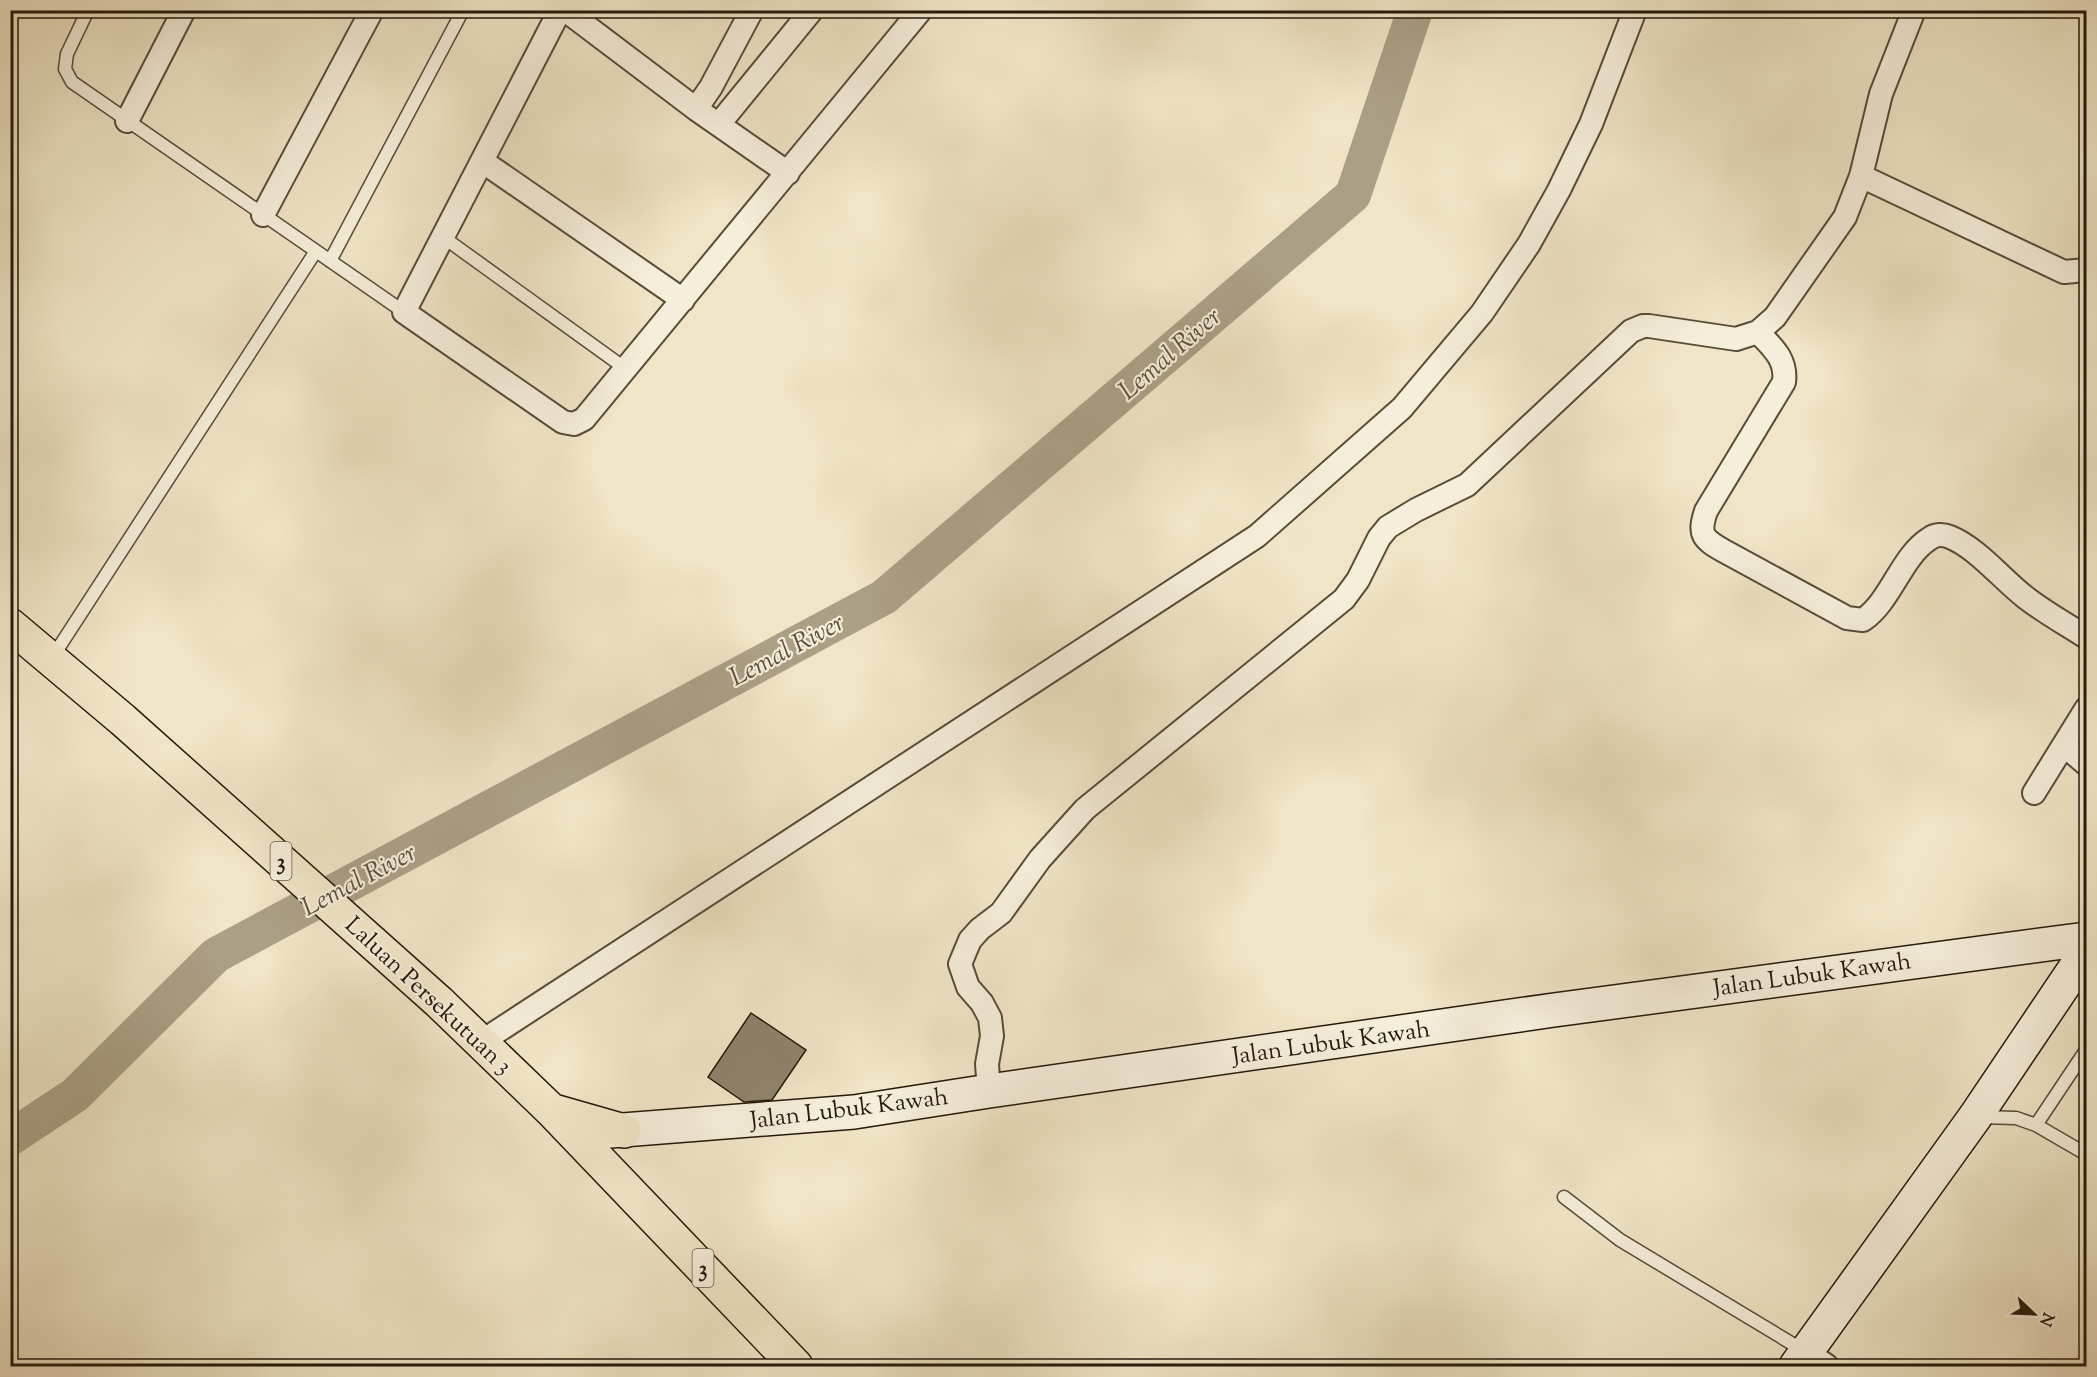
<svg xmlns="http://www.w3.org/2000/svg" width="2097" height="1377" font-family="'Sorts Mill Goudy',serif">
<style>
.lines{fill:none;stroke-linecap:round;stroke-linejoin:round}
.river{stroke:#aba086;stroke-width:36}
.building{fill:#8e836c;stroke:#24190b;stroke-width:1.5}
.lane-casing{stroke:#574c3a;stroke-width:15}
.street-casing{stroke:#574c3a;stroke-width:26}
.secondary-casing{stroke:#24190b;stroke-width:36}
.highway-casing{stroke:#24190b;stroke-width:36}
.lane{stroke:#f5eeda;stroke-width:12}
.street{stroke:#f5eeda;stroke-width:22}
.secondary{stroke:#f5eeda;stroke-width:33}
.highway{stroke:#f0e5c6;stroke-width:33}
.labels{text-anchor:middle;stroke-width:4.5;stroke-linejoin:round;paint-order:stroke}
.shield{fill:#f5eeda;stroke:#635949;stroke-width:1.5}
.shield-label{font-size:22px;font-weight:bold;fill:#24190b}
.street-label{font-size:24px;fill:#24190b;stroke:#f5eeda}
.water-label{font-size:26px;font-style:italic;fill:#5a4f3c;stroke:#f5eeda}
</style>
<rect width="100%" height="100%" fill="#f0e5c6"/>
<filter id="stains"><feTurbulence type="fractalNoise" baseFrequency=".00333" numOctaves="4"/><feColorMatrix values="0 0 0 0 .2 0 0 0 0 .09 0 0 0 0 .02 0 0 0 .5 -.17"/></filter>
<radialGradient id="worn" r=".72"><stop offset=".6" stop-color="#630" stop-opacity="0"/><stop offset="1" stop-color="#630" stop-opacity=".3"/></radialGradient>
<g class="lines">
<path class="river" d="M10 1138 75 1095 216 955 884 597 1353 195 1415 10"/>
</g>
<path class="building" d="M751 1013 806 1050 772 1100 744 1102 708 1077Z"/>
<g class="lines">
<defs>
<path id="lane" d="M88 10 67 54 65 69 72 82 404 312
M443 237 626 369
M330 261 463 10
M52 658 316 251
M1980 1117 2016 1118 2036 1125 2086 1154
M2036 1125 2086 1050
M1564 1197 1620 1240 1806 1352"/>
<path id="street" d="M560 10 404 312 563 422 574 424 584 419 920 11 919 10
M565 10 696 109 788 173
M696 109 711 87 752 10
M127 121 184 10
M719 124 812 10
M482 161 683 300
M1861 176 2064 272 2086 270
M263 215 372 10
M1758 332C1772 347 1787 359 1784 382L1706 511C1698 535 1703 539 1724 551L1847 618 1863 620C1891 601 1901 557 1929 539 1935 534 1943 534 1950 537 1977 548 2002 579 2025 597 2044 612 2066 624 2086 637
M2064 745 2086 764
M2034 793 2086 709
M481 1042 1257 536 1402 408 1482 313 1529 244 1559 190 1591 124 1635 10
M989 1091 987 1064 992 1036 990 1018 982 1003 968 987 960 964 970 940 980 929 1001 913 1040 859 1085 809 1344 599 1358 580 1379 538 1388 527 1416 510 1467 485 1631 331 1643 326H1649L1736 339 1758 332 1775 317 1845 217 1861 176 1881 94 1914 10
M1807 1352 1827 1366"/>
<path id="secondary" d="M597 1132 854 1112 989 1091 1554 1010 2086 939
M1796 1366 1975 1117 2086 952"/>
<path id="highway" d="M10 625 123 720 439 1002 552 1111 796 1366
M554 1111 624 1131"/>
</defs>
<use href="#lane" class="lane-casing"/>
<use href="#street" class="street-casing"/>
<use href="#secondary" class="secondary-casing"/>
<use href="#highway" class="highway-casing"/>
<use href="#lane" class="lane"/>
<use href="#street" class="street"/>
<use href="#secondary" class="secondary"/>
<use href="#highway" class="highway"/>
</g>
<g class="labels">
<g class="shield">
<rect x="270.5" y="842" width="21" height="38" rx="4.5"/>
<rect x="692.5" y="1249" width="21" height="38" rx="4.5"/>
</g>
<g class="shield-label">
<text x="281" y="869">3</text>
<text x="703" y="1276">3</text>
</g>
<g class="street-label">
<text transform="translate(1812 974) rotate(-8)" y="8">Jalan Lubuk Kawah</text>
<text transform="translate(429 995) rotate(43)" y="8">Laluan Persekutuan 3</text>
<text transform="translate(1331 1042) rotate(-8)" y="8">Jalan Lubuk Kawah</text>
<text transform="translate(849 1108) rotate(-7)" y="8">Jalan Lubuk Kawah</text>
</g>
<g class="water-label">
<text transform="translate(1169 353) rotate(-41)" y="9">Lemal River</text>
<text transform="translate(786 649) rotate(-28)" y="9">Lemal River</text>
<text transform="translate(358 879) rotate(-28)" y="9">Lemal River</text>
</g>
</g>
<rect width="2097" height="1377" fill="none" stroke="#f0e5c6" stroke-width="36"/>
<rect x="12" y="12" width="2073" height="1353" fill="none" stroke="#24190b" stroke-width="3"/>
<rect x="18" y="18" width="2061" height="1341" fill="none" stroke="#24190b" stroke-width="1.5"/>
<g transform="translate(2034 1314) rotate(113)" stroke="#f5eeda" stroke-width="4.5" paint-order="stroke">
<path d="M0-4.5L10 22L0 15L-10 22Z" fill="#24190b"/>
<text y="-9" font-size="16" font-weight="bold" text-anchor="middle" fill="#24190b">N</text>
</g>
<rect width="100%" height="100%" filter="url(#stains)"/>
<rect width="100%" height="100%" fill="url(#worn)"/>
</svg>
